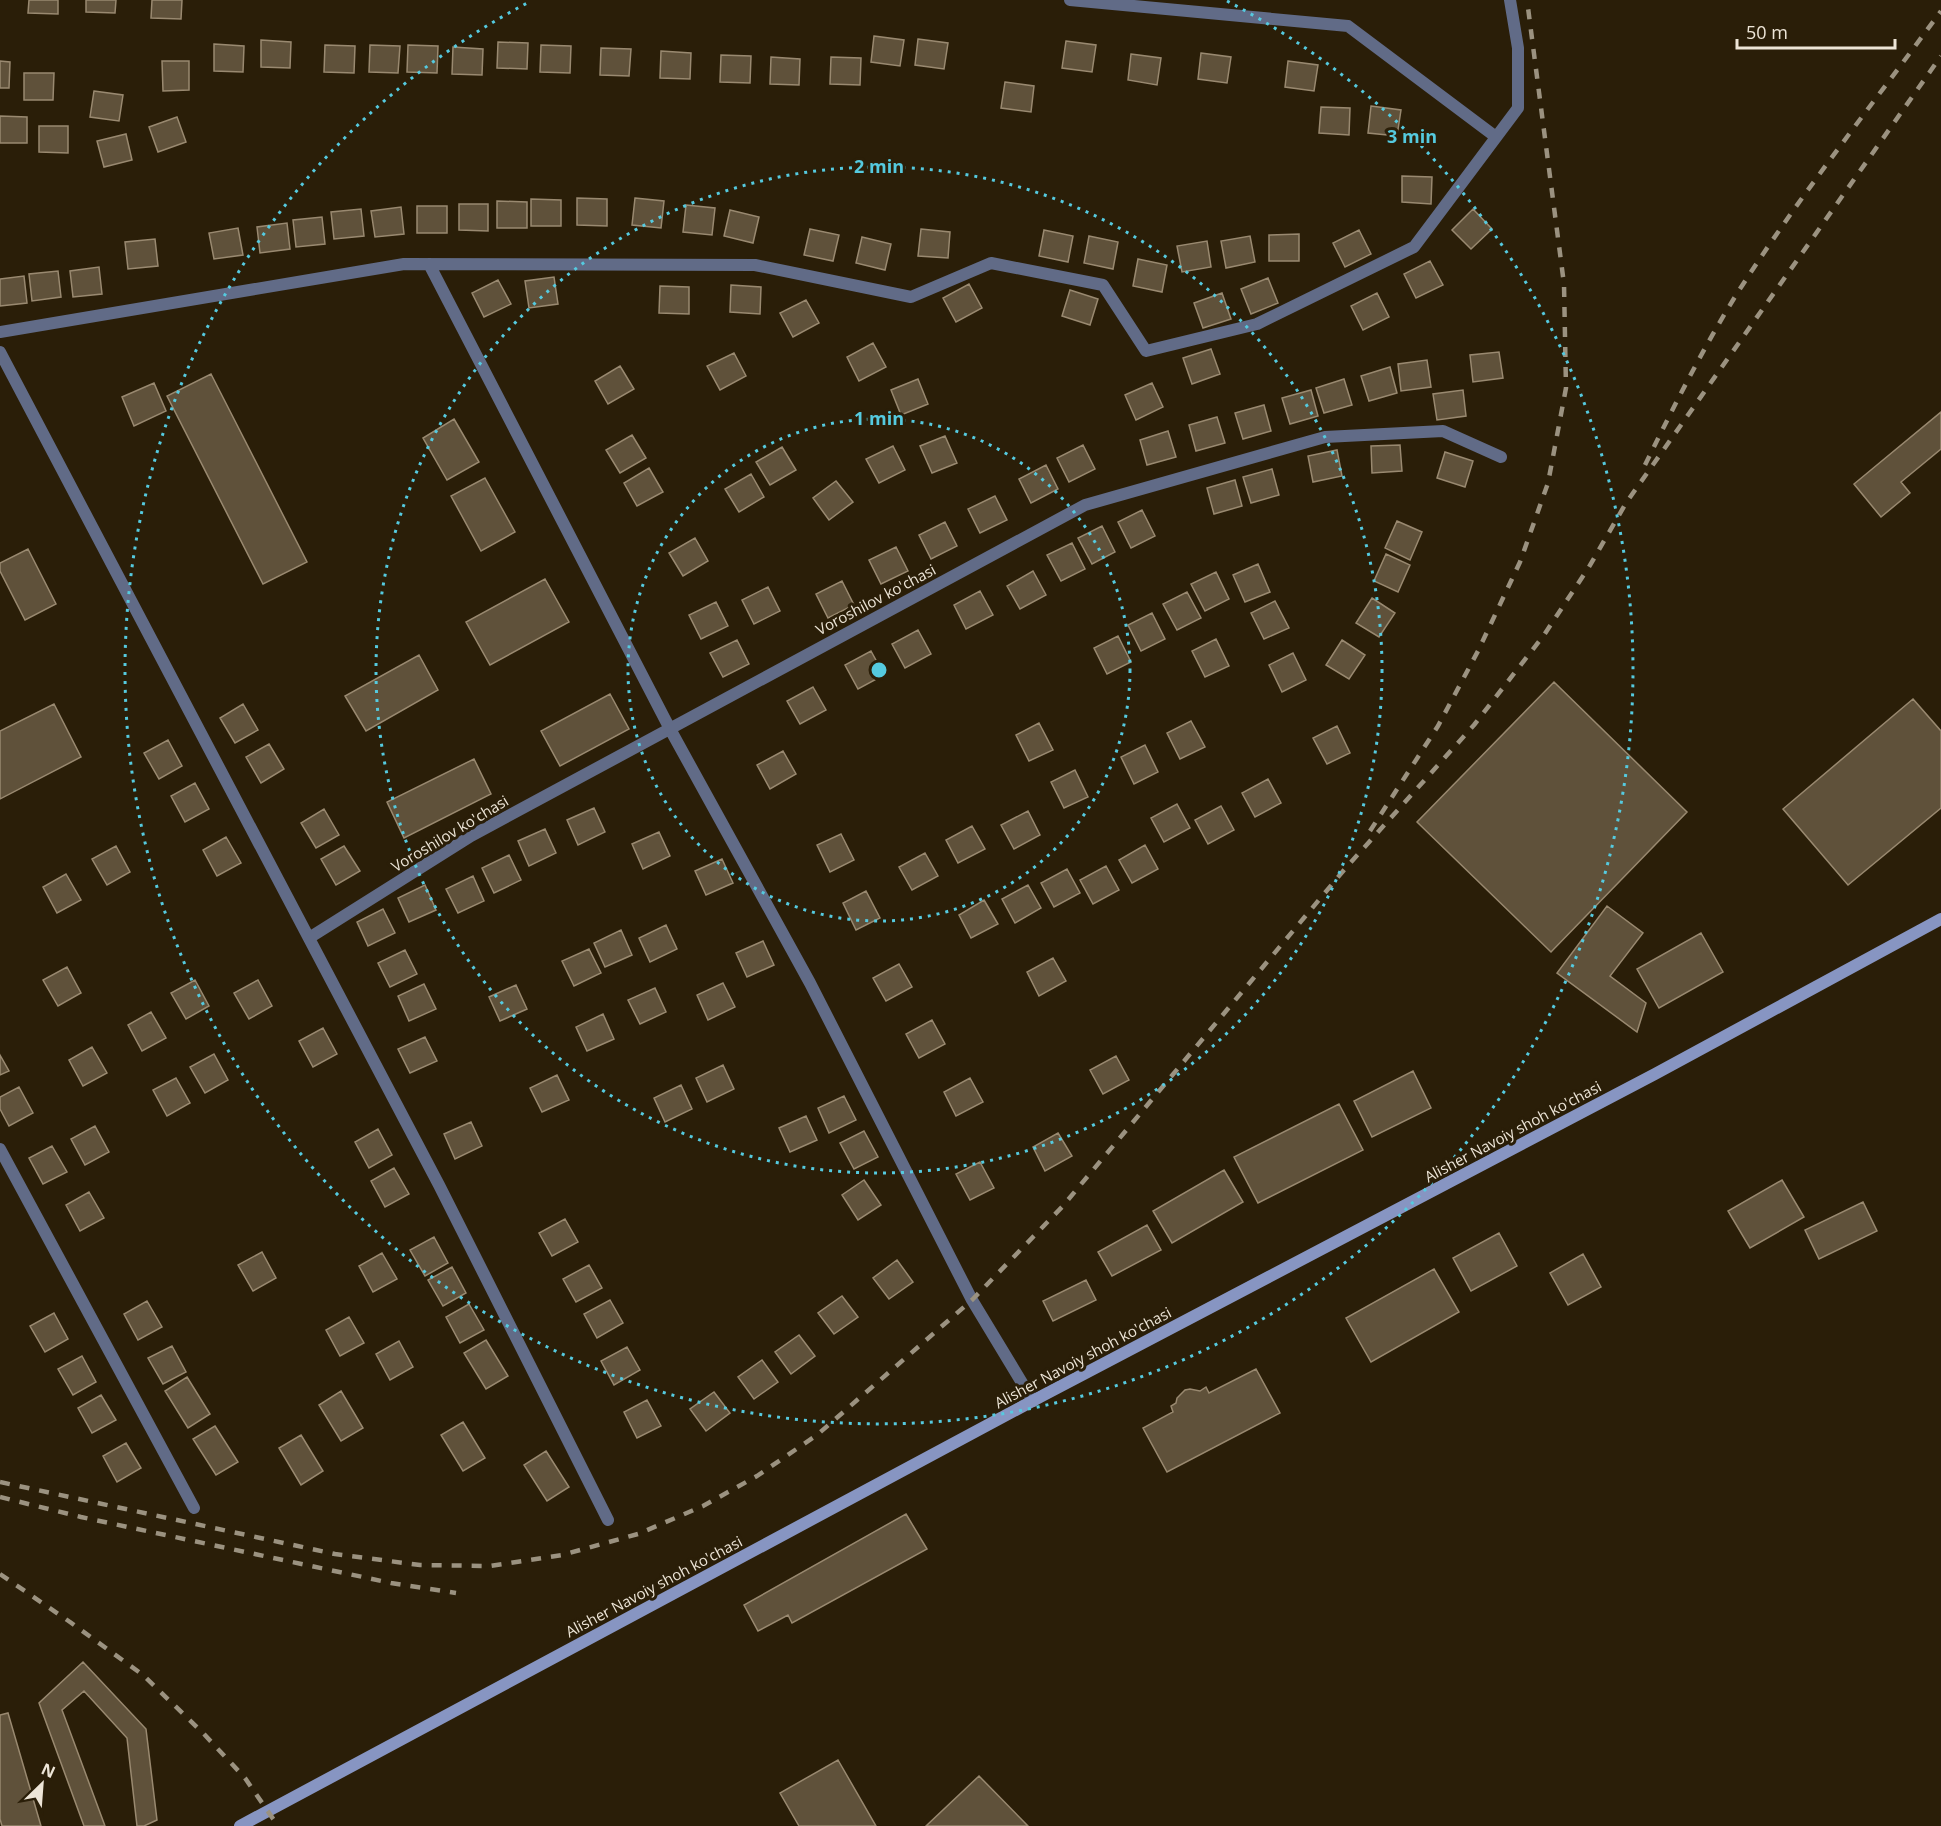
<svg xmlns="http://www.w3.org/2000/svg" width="1941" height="1826" font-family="'Open Sans',sans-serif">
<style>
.building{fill:#5f513a;stroke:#998970;stroke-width:1.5}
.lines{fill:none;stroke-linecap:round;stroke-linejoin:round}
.street{stroke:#616b87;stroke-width:12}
.secondary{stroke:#8795c2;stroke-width:12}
.rail{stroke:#9b9280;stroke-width:4.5;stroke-dasharray:10 10;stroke-linecap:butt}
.ring{fill:none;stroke:#55cadf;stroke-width:3;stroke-dasharray:3 6}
.labels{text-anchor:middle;stroke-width:6;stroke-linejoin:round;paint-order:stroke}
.street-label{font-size:15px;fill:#ede5d7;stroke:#2a1e08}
.centre{fill:#55cadf;stroke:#2a1e08;stroke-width:3}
.ring-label{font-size:18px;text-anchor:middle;font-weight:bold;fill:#55cadf;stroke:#2a1e08;stroke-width:6;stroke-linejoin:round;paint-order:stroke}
</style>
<rect width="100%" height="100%" fill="#2a1e08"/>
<path class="building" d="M29 0H58V14L28 13Z
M86 0H116L115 13 86 12Z
M152 0H182L181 19 151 18Z
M874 36 904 40 900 66 871 62Z
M918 39 948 43 944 69 915 65Z
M261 40 291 42 290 68 261 67Z
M1066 41 1096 45 1092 72 1062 68Z
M498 42 528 43 527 69 497 68Z
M214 44 244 46 243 72 214 71Z
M325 45 355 46 354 73 324 72Z
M370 45 400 46 398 73 369 72Z
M408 45 438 46 437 73 407 72Z
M541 45 571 46 570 73 540 72Z
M453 47 483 49 482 75 452 74Z
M601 48 631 49 629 76 600 75Z
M661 51 691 53 690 79 660 78Z
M1201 53 1231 57 1227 83 1198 79Z
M1131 54 1161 58 1157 85 1128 80Z
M721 55 751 56 750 83 720 82Z
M771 57 800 59 799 85 770 84Z
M831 57 861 58 860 85 830 84Z
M0 61 10 62 9 88H0Z
M162 61H189V90L163 91Z
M1288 61 1318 65 1314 91 1285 87Z
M24 73H54L53 100H24Z
M1005 82 1034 86 1031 112 1001 108Z
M94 91 123 95 119 121 90 117Z
M1371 106 1401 110 1397 136 1368 133Z
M1321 107 1350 108 1349 135 1319 133Z
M0 116 27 117V143H0Z
M177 117 186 142 158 152 149 127Z
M39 126H68V153L39 152Z
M126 134 132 160 104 167 97 141Z
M1402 176 1432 177 1431 204 1402 202Z
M577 198 607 199V226L577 225Z
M635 198 664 201 661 228 632 225Z
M531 199 561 200V226H531Z
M497 201 527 202V228H497Z
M459 204H488V231L459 230Z
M686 205 715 208 712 235 683 232Z
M417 206H447V233H417Z
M401 207 404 234 375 237 371 211Z
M361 209 364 236 334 239 331 212Z
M1473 209 1492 229 1471 249 1452 230Z
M730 210 759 217 753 243 724 236Z
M322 217 325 244 296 247 293 220Z
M287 223 290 249 260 253 257 227Z
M238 228 243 255 214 259 209 233Z
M810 229 839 235 833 261 804 255Z
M921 229 950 232 948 258 918 256Z
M1044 230 1073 236 1068 262 1039 256Z
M1359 230 1371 254 1345 267 1333 243Z
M1299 234V261H1269V235Z
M1089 236 1118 242 1113 269 1084 263Z
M1250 236 1255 262 1226 268 1221 241Z
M862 237 891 244 885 270 856 263Z
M155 239 158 266 128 269 125 242Z
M1207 241 1211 267 1182 272 1177 246Z
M1138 259 1167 265 1162 292 1133 286Z
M1430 261 1443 285 1416 298 1404 274Z
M99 267 102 294 73 297 70 271Z
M58 271 61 297 32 301 29 274Z
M24 276 27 303 0 306V279Z
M554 277 558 304 529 308 525 281Z
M1268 278 1278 303 1251 314 1241 289Z
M498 280 511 304 484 317 472 293Z
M969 284 982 308 956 322 943 298Z
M731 285 761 287 760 314 730 312Z
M660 286 689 287V314L659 313Z
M1070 290 1098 299 1090 325 1062 316Z
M1222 293 1231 319 1203 328 1194 303Z
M1377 293 1389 317 1363 330 1351 306Z
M806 300 819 323 793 337 780 313Z
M873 343 886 367 859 381 847 357Z
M1211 349 1220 374 1192 384 1183 358Z
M1499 352 1503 378 1473 382 1470 355Z
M734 353 746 376 720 390 707 366Z
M1427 360 1431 387 1401 391 1398 364Z
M620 366 634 389 608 404 595 381Z
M1390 367 1397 393 1369 401 1361 376Z
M211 374 307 562 263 584 167 396Z
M918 379 928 404 901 415 891 390Z
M1344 379 1352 405 1324 413 1316 388Z
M154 383 166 411 134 426 122 397Z
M1152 383 1163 407 1136 420 1125 395Z
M1311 390 1318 416 1290 424 1282 398Z
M1463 390 1466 416 1437 420 1433 394Z
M1264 405 1271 431 1243 439 1235 413Z
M1941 412V449L1901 482 1910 493 1881 517 1854 484Z
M1217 417 1225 443 1196 451 1189 425Z
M454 419 479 462 447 480 423 438Z
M1168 431 1176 457 1147 465 1140 440Z
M632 435 646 458 620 473 606 450Z
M945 436 957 463 932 473 920 446Z
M1083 445 1095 469 1069 482 1057 458Z
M1400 445 1402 471 1372 473 1371 446Z
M893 446 905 470 879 483 866 459Z
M782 447 796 470 770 485 756 462Z
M1337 450 1342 476 1313 482 1308 456Z
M1445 452 1473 461 1465 487 1437 478Z
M1046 465 1058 489 1031 503 1019 479Z
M649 468 663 492 637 506 624 483Z
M1272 469 1279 495 1251 503 1243 477Z
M751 474 764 497 739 512 725 489Z
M485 478 515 532 481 551 451 496Z
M1235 480 1242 506 1214 514 1207 488Z
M836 481 853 502 829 520 813 498Z
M995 496 1007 520 980 533 968 509Z
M1142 510 1155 536 1131 548 1118 522Z
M1397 521 1422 532 1410 560 1385 548Z
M945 522 957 546 931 559 919 535Z
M1102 526 1115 552 1092 564 1078 538Z
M695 538 708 561 683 576 669 553Z
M1072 543 1085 569 1061 581 1047 555Z
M896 547 908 571 881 584 869 560Z
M28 549 56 604 25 620 0 571V563Z
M1386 554 1410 565 1398 592 1374 581Z
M1258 564 1270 592 1245 602 1233 575Z
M1033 571 1046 595 1020 609 1007 586Z
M1216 572 1229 599 1205 611 1191 584Z
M545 579 569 622 490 665 466 622Z
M842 581 854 605 828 618 816 594Z
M768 587 780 611 754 624 742 600Z
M980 591 993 615 966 629 954 605Z
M1187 592 1201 618 1177 630 1163 604Z
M1372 598 1395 613 1379 637 1356 623Z
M1275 601 1289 628 1264 639 1251 613Z
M716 602 728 626 701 639 689 615Z
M1152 613 1165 639 1141 651 1128 625Z
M918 630 931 654 905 668 892 644Z
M1118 636 1131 662 1107 674 1094 648Z
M1216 639 1229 666 1205 677 1192 651Z
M737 640 749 664 723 677 710 653Z
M1342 640 1365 655 1349 679 1326 665Z
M871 651 884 675 858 689 845 665Z
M1293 653 1306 680 1282 692 1269 665Z
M419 655 438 690 366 731 345 696Z
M1554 682 1687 812 1551 952 1417 822Z
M813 687 826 710 800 724 787 701Z
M610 694 629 729 560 766 541 731Z
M1913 699 1941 731V808L1848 885 1783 809Z
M54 704 81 757 0 799V731Z
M243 704 258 730 235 743 220 718Z
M1191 721 1205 747 1180 759 1167 733Z
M1039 723 1053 750 1029 761 1016 735Z
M1337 726 1350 753 1327 764 1313 738Z
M168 740 182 766 159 779 144 753Z
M269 744 284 769 261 783 246 757Z
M1145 745 1158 772 1134 784 1121 757Z
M783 751 796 774 770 789 757 765Z
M474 759 491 794 404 838 387 802Z
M1075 770 1088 797 1064 808 1051 782Z
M1268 779 1281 803 1255 817 1242 793Z
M195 783 209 809 185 822 171 796Z
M1177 804 1190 828 1164 842 1151 818Z
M1221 806 1234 830 1208 844 1195 820Z
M594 808 605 832 578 845 567 820Z
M324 809 339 835 316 848 301 823Z
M1028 811 1040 835 1014 849 1001 825Z
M972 826 985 849 958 863 946 840Z
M545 829 556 853 529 866 518 841Z
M659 832 670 856 643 869 632 844Z
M841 834 854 860 830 872 817 845Z
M226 837 241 863 217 876 203 850Z
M1145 845 1158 869 1132 883 1119 860Z
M116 846 130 872 107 885 92 859Z
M344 846 360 871 336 885 321 859Z
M925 853 938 876 912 890 899 867Z
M509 855 521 880 494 893 482 868Z
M722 859 733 883 706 895 695 871Z
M1106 866 1119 890 1093 904 1080 880Z
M1067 869 1080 893 1054 907 1041 883Z
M66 874 81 900 57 913 43 887Z
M473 876 484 901 458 913 446 889Z
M425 885 436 910 409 922 398 898Z
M1028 885 1041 908 1015 923 1002 899Z
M866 891 880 918 856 930 843 903Z
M984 900 998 924 971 938 959 915Z
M1607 906 1643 933 1610 976 1646 1003 1637 1032 1557 973Z
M383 909 395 933 368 946 357 922Z
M666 925 677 949 650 962 639 938Z
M621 930 632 955 605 967 594 943Z
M1701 933 1723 972 1659 1008 1637 969Z
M763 941 774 965 747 977 736 953Z
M589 949 601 973 574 986 562 961Z
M405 950 417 974 390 987 378 963Z
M1053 958 1066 981 1039 996 1027 972Z
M899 964 912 987 886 1001 873 978Z
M67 967 81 993 58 1006 43 980Z
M195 980 209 1006 186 1019 171 993Z
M258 980 272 1006 249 1019 234 993Z
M723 983 735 1007 708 1020 697 995Z
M424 984 436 1009 409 1021 398 996Z
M516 985 527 1009 500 1021 489 997Z
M655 988 666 1012 640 1024 628 1000Z
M151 1012 166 1038 142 1051 128 1025Z
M603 1014 614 1039 587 1051 576 1027Z
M932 1020 945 1044 919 1058 906 1034Z
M323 1028 337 1054 313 1067 299 1041Z
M425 1037 437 1061 410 1073 398 1049Z
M92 1047 107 1073 83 1086 69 1060Z
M214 1054 228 1080 205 1093 190 1067Z
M0 1055 9 1071 0 1075Z
M1116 1056 1129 1080 1103 1094 1090 1070Z
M723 1065 734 1089 707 1102 696 1078Z
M1413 1071 1431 1108 1372 1137 1354 1101Z
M557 1075 569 1100 542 1112 530 1088Z
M176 1078 190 1103 167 1116 153 1090Z
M970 1078 983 1102 956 1116 944 1092Z
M681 1085 692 1109 665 1122 654 1098Z
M19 1087 33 1113 9 1126 0 1109V1097Z
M844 1096 856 1120 829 1133 818 1108Z
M1339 1104 1363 1150 1258 1203 1234 1157Z
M806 1116 817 1140 790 1152 779 1128Z
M471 1122 482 1146 455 1159 444 1134Z
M95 1126 109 1152 85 1165 71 1139Z
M378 1129 392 1155 369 1168 355 1142Z
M864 1131 878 1157 854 1169 840 1143Z
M1058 1133 1072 1156 1045 1171 1033 1147Z
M52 1146 67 1172 43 1184 29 1158Z
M980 1162 994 1188 970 1200 956 1174Z
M394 1168 409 1194 385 1207 371 1181Z
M1224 1170 1243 1202 1172 1243 1153 1211Z
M864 1180 881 1205 858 1220 842 1195Z
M1782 1180 1804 1217 1750 1248 1728 1211Z
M89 1192 104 1218 80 1231 66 1205Z
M1863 1202 1877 1231 1819 1259 1805 1230Z
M565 1219 578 1242 552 1256 539 1233Z
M1147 1225 1161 1250 1112 1276 1098 1252Z
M1499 1233 1517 1266 1471 1291 1453 1258Z
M434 1237 448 1263 425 1276 410 1250Z
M262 1252 276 1278 253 1291 238 1265Z
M382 1253 397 1279 373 1292 359 1266Z
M1583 1254 1601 1287 1568 1305 1550 1273Z
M897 1260 913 1282 889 1299 873 1278Z
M589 1265 602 1288 576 1302 563 1279Z
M452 1267 466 1293 443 1306 428 1280Z
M1434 1269 1459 1312 1371 1362 1346 1318Z
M1086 1280 1096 1300 1053 1321 1043 1301Z
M842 1296 858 1317 834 1334 818 1313Z
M610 1300 623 1323 597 1338 584 1314Z
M147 1301 162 1327 138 1340 124 1314Z
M469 1304 484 1330 460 1343 446 1317Z
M54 1313 68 1339 45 1352 30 1326Z
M349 1317 364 1343 340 1356 326 1330Z
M799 1335 815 1356 791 1374 775 1352Z
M486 1340 508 1376 486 1389 464 1353Z
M399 1341 413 1367 390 1380 376 1354Z
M172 1346 186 1372 163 1384 148 1358Z
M627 1347 640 1370 614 1385 601 1361Z
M82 1356 96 1382 73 1395 58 1369Z
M762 1360 778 1382 754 1399 738 1377Z
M1256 1369 1280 1413 1167 1472 1143 1428 1173 1412 1171 1406 1176 1403 1177 1398 1185 1390 1190 1389 1200 1391 1206 1387 1209 1393Z
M187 1377 210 1414 188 1428 165 1391Z
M341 1391 363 1428 341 1441 319 1405Z
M714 1392 730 1413 706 1431 690 1409Z
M101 1395 116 1420 92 1433 78 1408Z
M647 1400 661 1426 637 1438 624 1412Z
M463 1422 485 1458 463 1471 441 1435Z
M215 1426 238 1462 216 1475 193 1439Z
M301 1435 323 1471 301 1485 279 1448Z
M126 1443 141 1468 117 1482 103 1456Z
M546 1451 569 1487 547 1501 524 1465Z
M906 1514 927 1549 792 1623 788 1615 758 1631 744 1605Z
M83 1662 146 1729 157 1820 144 1826H137L127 1738 84 1691 62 1710 105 1826H84L39 1703Z
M8 1713 41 1826H2L0 1819V1715Z
M838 1760 876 1826H799L780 1793Z
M979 1776 1028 1826H926Z"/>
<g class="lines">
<path class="street" d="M1070 0 1348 26 1496 137
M429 264 670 729 810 983 972 1300 1033 1401
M0 332 404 264 755 265 911 297 991 263 1103 285 1146 351 1257 324 1414 247 1518 108V48L1510 0
M0 352 439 1185 608 1520
M309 938 471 836 1085 505 1325 437 1443 431 1501 457
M0 1149 194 1508"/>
<path class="secondary" d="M240 1826 1040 1397 1655 1074 1941 919"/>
<path class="rail" d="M1645 465C1674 406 1703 348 1738 292 1800 195 1873 104 1941 11
M1370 831 1438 726 1478 651 1520 562 1548 483 1566 388 1564 284 1527 0
M0 1482 335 1554 420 1565 490 1566 562 1555 638 1534 703 1506 757 1476 817 1435 972 1300 1062 1207 1344 870 1474 725 1544 635 1589 567 1626 503 1941 56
M0 1497 81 1517 391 1583 456 1593
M0 1574 70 1622 143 1675 203 1733 245 1778 278 1826"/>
</g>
<g class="ring">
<circle cx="879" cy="670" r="251"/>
<circle cx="879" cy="670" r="503"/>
<path d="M1227 1A754 754 0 1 1 531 1"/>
</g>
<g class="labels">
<g class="street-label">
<text transform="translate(876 600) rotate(-28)" y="5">Voroshilov ko'chasi</text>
<text transform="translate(450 834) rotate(-31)" y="5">Voroshilov ko'chasi</text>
<text transform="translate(1513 1132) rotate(-28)" y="5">Alisher Navoiy shoh ko'chasi</text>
<text transform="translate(1083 1358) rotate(-28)" y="5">Alisher Navoiy shoh ko'chasi</text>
<text transform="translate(654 1587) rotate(-28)" y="5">Alisher Navoiy shoh ko'chasi</text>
</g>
</g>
<circle cx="879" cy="670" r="9" class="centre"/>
<g class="ring-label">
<text x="1412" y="143">3 min</text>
<text x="879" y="173">2 min</text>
<text x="879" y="425">1 min</text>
</g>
<g transform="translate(42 1784) rotate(25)" stroke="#2a1e08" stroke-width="4.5" paint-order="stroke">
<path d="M0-4.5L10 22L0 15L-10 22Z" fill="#ede5d7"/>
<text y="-9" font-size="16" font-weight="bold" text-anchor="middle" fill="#ede5d7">N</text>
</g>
<path d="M1737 39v9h158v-9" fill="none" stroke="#ede5d7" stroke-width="3"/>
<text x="1746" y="39" font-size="18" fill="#ede5d7" stroke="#2a1e08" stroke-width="4.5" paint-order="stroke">50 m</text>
</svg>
